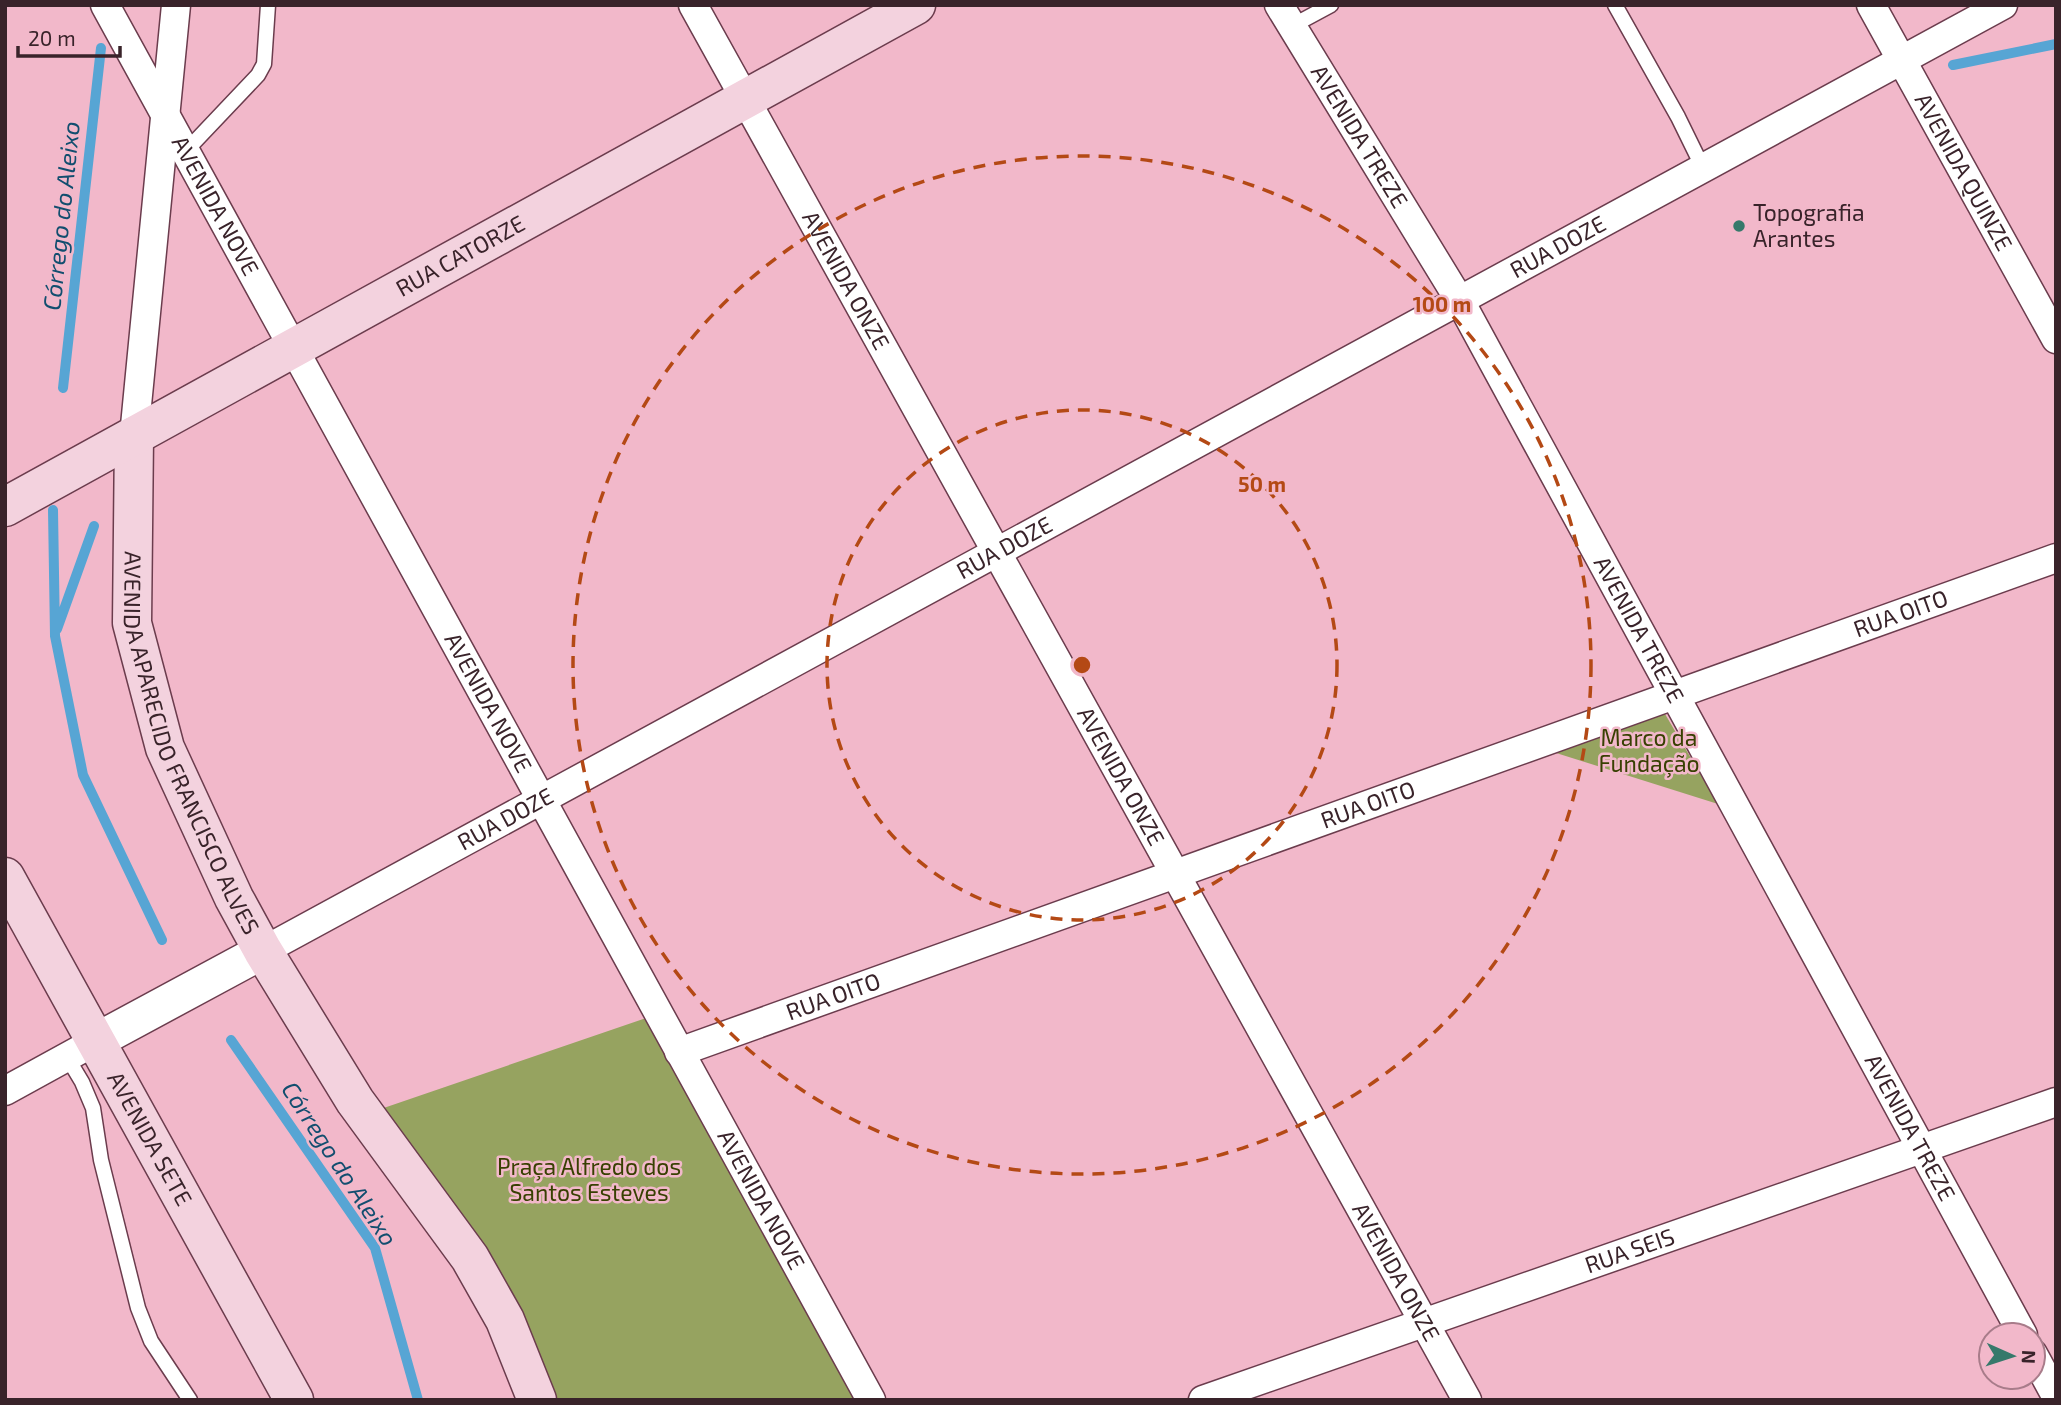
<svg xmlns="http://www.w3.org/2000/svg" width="2061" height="1405" font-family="'Exo 2',sans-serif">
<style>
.green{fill:#96a360}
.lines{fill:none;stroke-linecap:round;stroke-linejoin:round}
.stream{stroke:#57a5d4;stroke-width:10}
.service-casing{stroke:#6b3c4d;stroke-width:17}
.minor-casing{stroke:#6b3c4d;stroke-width:31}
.tertiary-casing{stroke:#6b3c4d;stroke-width:38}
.secondary-casing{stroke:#6b3c4d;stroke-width:41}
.service{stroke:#fff;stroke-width:14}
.minor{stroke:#fff;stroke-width:28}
.tertiary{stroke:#fff;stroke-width:35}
.secondary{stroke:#f3d2de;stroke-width:38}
.ring{fill:none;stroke:#b44915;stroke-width:3.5;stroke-dasharray:12 9}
.poi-dot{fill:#36796b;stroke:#f2b8ca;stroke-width:2.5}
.labels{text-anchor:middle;stroke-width:5;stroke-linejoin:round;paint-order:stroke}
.street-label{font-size:23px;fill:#39232a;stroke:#f2b8ca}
.poi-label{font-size:23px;fill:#39232a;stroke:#f2b8ca;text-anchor:start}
.park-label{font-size:23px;fill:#384002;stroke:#f2b8ca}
.water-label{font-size:24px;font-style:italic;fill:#124e6f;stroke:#f2b8ca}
.centre{fill:#b44915;stroke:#f2b8ca;stroke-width:3.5}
.ring-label{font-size:21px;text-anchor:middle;font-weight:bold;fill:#b44915;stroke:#f2b8ca;stroke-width:5;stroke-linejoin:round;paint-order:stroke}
</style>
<rect width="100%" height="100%" fill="#f2b8ca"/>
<path class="green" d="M1665 714 1718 804 1553 752Z
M652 1016 861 1400H546L372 1112Z"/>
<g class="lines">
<path class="stream" d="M1953 65 2056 44
M63 388 101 48
M53 510 55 636 83 775 162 940
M57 629 94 526
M231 1040 375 1248 418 1400"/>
<defs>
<path id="service" d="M1615 5 1678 117 1703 168
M1292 26 1331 5
M185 152 258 75 264 64 268 5
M67 1057 82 1082 93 1108 101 1160 138 1308 151 1341 190 1400"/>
<g id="minor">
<path id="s1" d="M105 5 871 1400"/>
<path id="s2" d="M693 5 1467 1400"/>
<path id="s3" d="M1279 5 1460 301 2023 1335"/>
<path id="s4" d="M1871 5 2056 339"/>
<path d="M134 436 176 5"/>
<path id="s5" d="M263 951 2003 5"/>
<path id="s6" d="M679 1052 2056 558"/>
<path d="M5 1091 96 1041"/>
<path d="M2033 1354 2056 1396"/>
<path id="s7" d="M1203 1400 2056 1102"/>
</g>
<path id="tertiary" d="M96 1041 263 951"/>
<g id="secondary">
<path id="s8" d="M134 436 132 623 165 748 234 898 263 951 355 1101 470 1258 505 1320 537 1400"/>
<path id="s9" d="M5 507 916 5"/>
<path id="s10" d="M5 877 294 1400"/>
</g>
</defs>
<use href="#service" class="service-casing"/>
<use href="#minor" class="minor-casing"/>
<use href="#tertiary" class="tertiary-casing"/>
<use href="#secondary" class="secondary-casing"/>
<use href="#service" class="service"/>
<use href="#minor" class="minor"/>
<use href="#tertiary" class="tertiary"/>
<use href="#secondary" class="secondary"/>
</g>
<g class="ring">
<circle cx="1082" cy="665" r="255"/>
<circle cx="1082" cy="665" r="509"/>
</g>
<circle class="poi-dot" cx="1739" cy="226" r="7"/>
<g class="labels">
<g class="street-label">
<text dy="8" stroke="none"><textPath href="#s3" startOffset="154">AVENIDA TREZE</textPath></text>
<text dy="8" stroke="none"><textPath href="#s4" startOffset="191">AVENIDA QUINZE</textPath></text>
<text dy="8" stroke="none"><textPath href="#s1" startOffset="229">AVENIDA NOVE</textPath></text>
<text dy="8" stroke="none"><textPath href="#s5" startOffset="1474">RUA DOZE</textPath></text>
<text dy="8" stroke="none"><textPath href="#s9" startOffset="520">RUA CATORZE</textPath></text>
<text dy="8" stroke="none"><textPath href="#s2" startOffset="315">AVENIDA ONZE</textPath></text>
<text dy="8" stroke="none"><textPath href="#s5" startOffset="844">RUA DOZE</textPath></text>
<text dy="8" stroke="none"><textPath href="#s6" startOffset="1298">RUA OITO</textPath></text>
<text dy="8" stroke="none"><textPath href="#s3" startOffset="721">AVENIDA TREZE</textPath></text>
<text dy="8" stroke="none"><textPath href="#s1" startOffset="796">AVENIDA NOVE</textPath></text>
<text dy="8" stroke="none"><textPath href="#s8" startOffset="318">AVENIDA APARECIDO FRANCISCO ALVES</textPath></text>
<text dy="8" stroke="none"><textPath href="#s2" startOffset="882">AVENIDA ONZE</textPath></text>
<text dy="8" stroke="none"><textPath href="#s6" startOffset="732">RUA OITO</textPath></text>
<text dy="8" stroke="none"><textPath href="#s5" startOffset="276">RUA DOZE</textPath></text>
<text dy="8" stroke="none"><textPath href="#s6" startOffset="164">RUA OITO</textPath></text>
<text dy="8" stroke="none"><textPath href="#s3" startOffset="1288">AVENIDA TREZE</textPath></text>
<text dy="8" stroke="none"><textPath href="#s10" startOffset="299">AVENIDA SETE</textPath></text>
<text dy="8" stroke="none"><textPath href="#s1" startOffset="1363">AVENIDA NOVE</textPath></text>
<text dy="8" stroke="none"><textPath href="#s7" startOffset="452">RUA SEIS</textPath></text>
<text dy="8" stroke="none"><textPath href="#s2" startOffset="1449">AVENIDA ONZE</textPath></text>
</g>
<g class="poi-label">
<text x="1753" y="221">Topografia<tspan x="1753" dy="26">Arantes</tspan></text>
</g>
<g class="park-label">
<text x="1649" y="746">Marco da<tspan x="1649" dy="26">Fundação</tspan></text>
<text x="589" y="1175">Praça Alfredo dos<tspan x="589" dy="26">Santos Esteves</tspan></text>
</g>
<g class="water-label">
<text transform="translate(62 216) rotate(-84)" y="8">Córrego do Aleixo</text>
<text transform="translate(339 1164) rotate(57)" y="8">Córrego do Aleixo</text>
</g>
</g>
<circle cx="1082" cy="665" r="10" class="centre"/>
<g class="ring-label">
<text x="1442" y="312">100 m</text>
<text x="1262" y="492">50 m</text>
</g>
<rect width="2061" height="1405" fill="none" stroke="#39232a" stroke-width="14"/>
<g transform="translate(2012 1356) rotate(93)"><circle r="33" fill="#f2b8ca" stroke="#a87c8a" stroke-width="2"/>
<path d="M0-5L12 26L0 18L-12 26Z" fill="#36796b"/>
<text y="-10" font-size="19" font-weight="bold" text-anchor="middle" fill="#39232a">N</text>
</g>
<path d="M18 46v10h102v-10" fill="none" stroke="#39232a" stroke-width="3.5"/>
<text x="28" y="46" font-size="21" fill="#39232a" stroke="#f2b8ca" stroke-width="5" paint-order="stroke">20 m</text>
</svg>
